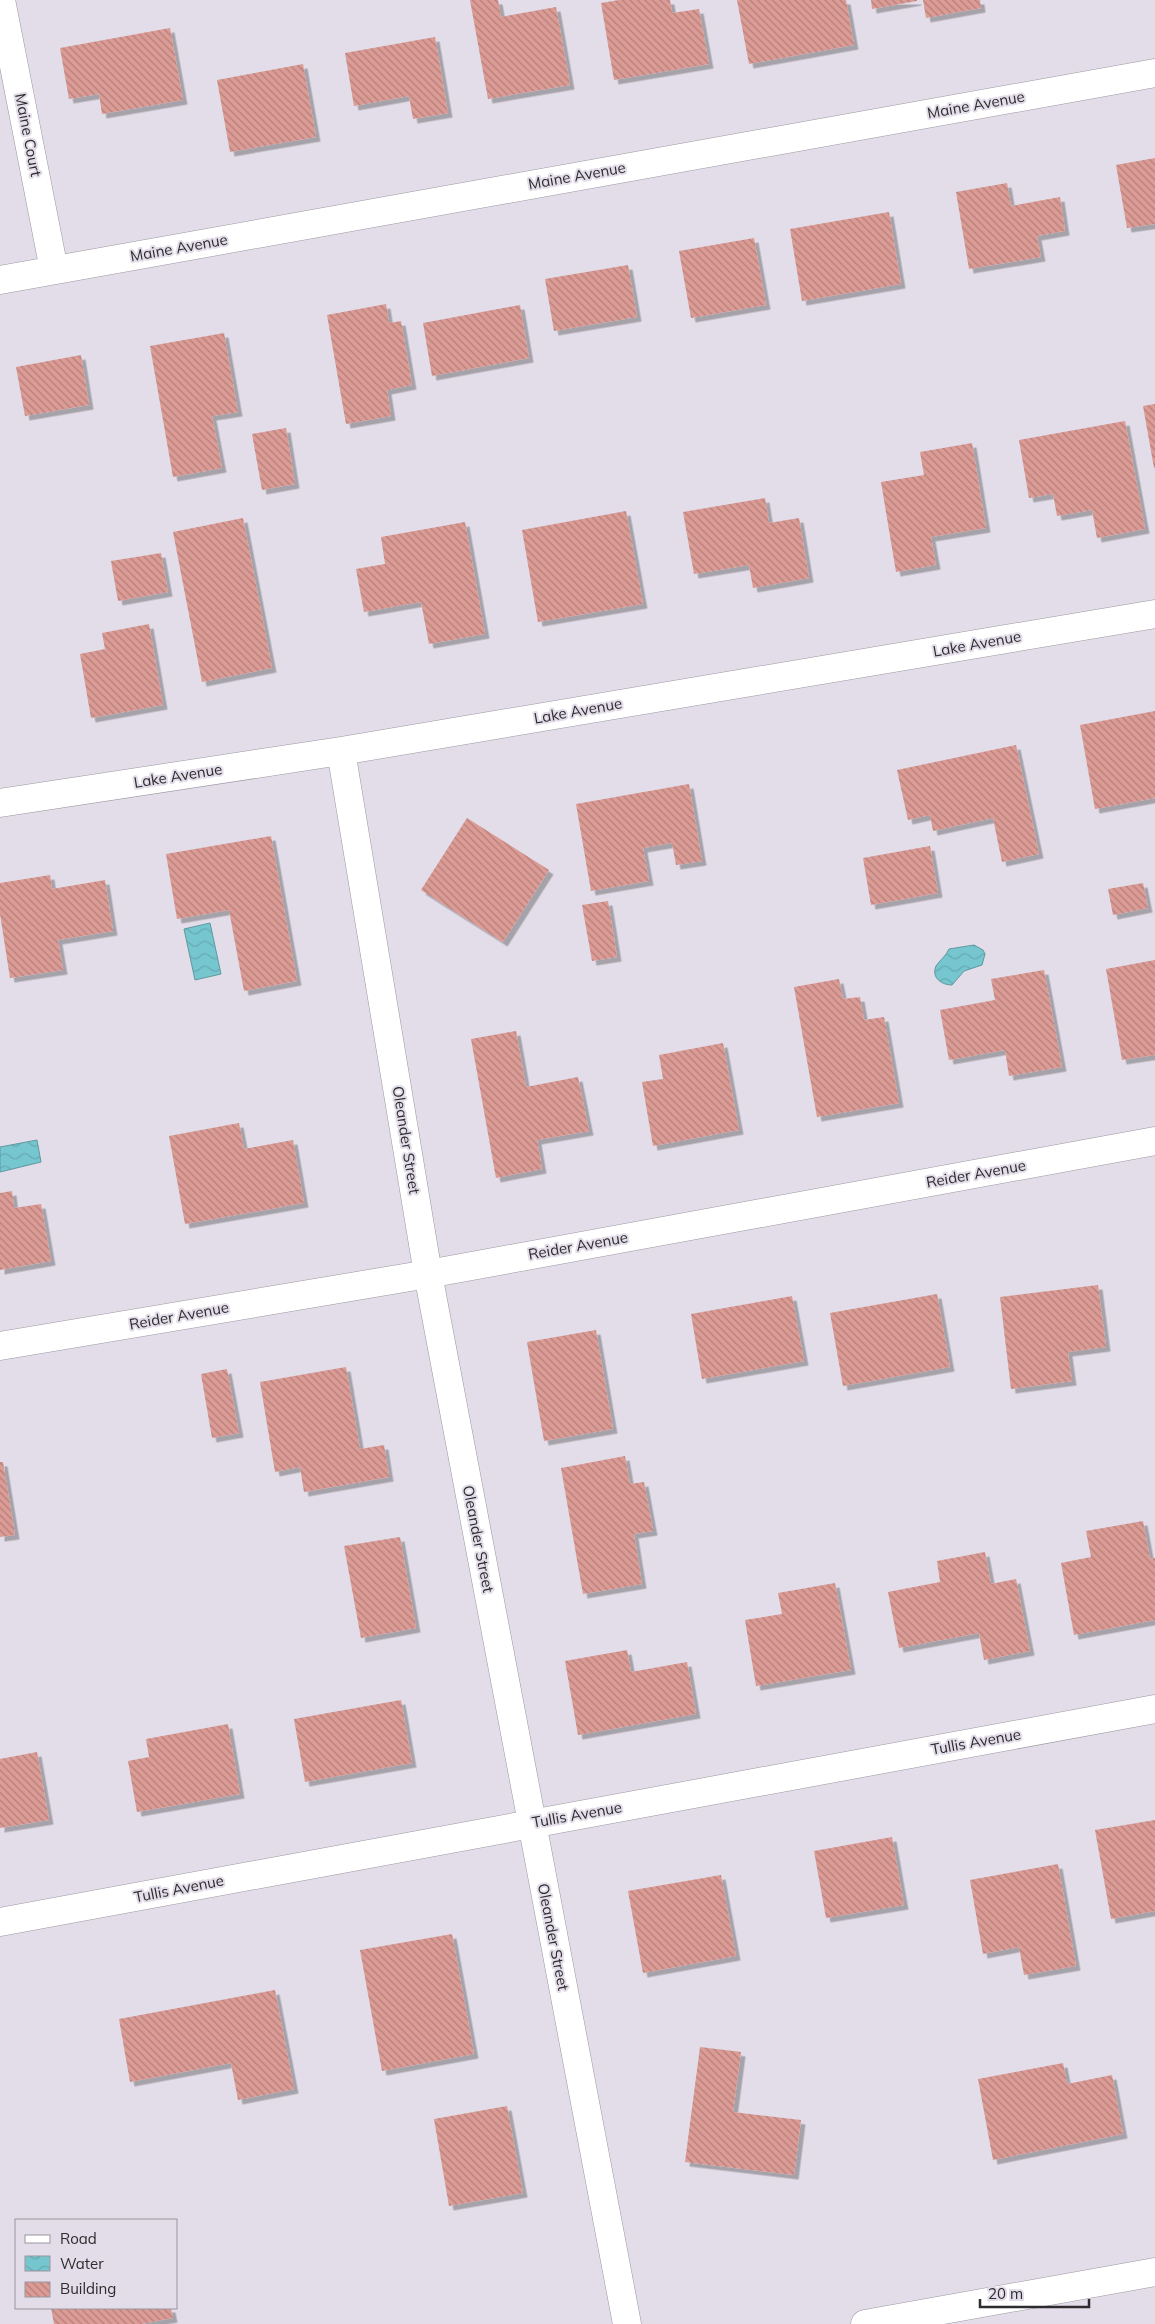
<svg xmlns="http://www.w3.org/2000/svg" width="1155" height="2324" font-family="Mulish,sans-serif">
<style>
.water{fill:url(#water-waves);stroke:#60989f}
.building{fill:url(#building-back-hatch);filter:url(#shadow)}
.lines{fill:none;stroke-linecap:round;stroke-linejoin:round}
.minor-casing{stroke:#9b97a1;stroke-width:29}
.minor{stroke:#fff;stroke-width:28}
.labels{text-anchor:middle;stroke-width:4;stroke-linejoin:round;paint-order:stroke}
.street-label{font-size:15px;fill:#2d2b2f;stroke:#e2dde8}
</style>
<defs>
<pattern id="water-waves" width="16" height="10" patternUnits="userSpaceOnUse" patternTransform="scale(1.25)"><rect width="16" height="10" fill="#76c6cf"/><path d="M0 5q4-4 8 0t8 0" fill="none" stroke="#66aab2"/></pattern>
<pattern id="building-back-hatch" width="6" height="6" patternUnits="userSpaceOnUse" patternTransform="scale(1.25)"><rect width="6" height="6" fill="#dc9b95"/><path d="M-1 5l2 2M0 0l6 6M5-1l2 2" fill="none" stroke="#b37f7a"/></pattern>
<filter id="shadow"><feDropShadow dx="4.5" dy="4.5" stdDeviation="0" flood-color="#0004"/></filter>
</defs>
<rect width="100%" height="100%" fill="#e2dde8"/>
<path class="water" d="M210 923 221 974 195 980 184 929Z
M974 945 983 950 985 954 982 965 964 971 952 985C942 985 931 978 936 966 940 960 946 956 949 949Z
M37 1140 41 1162 0 1172V1147Z"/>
<path class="building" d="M470 0H498L501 17 556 7 570 85 488 99Z
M619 0H670L672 13 699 9 709 64 614 80 601 3Z
M737 0H846L854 45 749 64Z
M871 0H917V1L872 9Z
M923 0H980L981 8 926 18Z
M170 28 183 100 102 114 99 94 69 99 60 48Z
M435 37 448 113 413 119 409 96 354 106 345 53Z
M303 64 316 137 230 152 217 80Z
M1155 158V224L1127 228 1116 165Z
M1007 183 1011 206 1060 197 1065 231 1037 236 1041 257 969 269 956 192Z
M889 212 901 284 802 301 790 229Z
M754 238 766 305 691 318 679 251Z
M628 265 637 317 554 331 545 279Z
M386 304 389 323 401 321 412 385 387 390 391 416 346 424 327 315Z
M520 305 529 358 432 376 423 323Z
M224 333 238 412 212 416 222 468 173 477 150 346Z
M81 355 89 405 25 416 16 367Z
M1155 404V468H1154L1143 406Z
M1125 421 1145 529 1097 538 1092 510 1057 516 1053 494 1029 498 1019 440Z
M286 428 295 484 262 490 252 434Z
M972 443 986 528 931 537 936 565 896 572 881 482 924 475 920 452Z
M765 498 769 523 799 518 809 578 753 588 749 565 694 574 683 512Z
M626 511 643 604 538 622 522 530Z
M243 518 272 668 202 682 173 532Z
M465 522 485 634 429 644 421 602 364 612 356 569 385 564 381 537Z
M161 553 168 592 118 601 111 561Z
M149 624 163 705 91 718 80 654 105 649 102 633Z
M1155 711V798L1095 809 1080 725Z
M1016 745 1039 854 1002 862 993 818 933 831 930 815 908 820 897 770Z
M689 784 702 861 676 865 672 843 643 848 649 881 591 891 576 804Z
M467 818 549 870 503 942 421 890Z
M271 836 297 981 244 991 229 910 177 919 166 854Z
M930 846 938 893 871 905 863 858Z
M50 875 52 889 105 880 113 931 58 940 63 970 10 978 0 914V883Z
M1143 883 1148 908 1113 915 1108 889Z
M608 901 617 957 592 961 582 905Z
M1155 960V1055L1122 1060 1106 969Z
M1044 970 1062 1067 1009 1076 1005 1050 949 1060 940 1010 995 1000 991 979Z
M839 979 843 999 860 997 864 1020 884 1017 899 1103 817 1117 794 987Z
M516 1031 526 1087 578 1077 589 1131 537 1140 542 1169 496 1178 471 1039Z
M723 1043 739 1130 653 1146 642 1082 663 1079 659 1055Z
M239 1123 244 1149 293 1140 304 1203 185 1224 169 1136Z
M12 1191 14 1208 41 1204 51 1261 0 1270V1193Z
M1098 1285 1106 1347 1068 1352 1072 1381 1011 1389 1000 1297Z
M937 1294 950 1367 843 1386 830 1313Z
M792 1296 804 1361 702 1379 691 1314Z
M596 1330 613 1429 544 1441 527 1342Z
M346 1367 360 1449 384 1445 389 1477 304 1492 300 1467 275 1472 260 1382Z
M227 1369 239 1433 212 1438 201 1374Z
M625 1456 630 1484 644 1482 653 1531 634 1534 642 1584 583 1594 561 1468Z
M0 1462H3L15 1535 0 1537Z
M1143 1521 1150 1559 1155 1558V1620L1074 1635 1061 1563 1091 1557 1086 1531Z
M400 1537 416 1628 361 1638 344 1546Z
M985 1552 991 1584 1016 1579 1030 1651 984 1660 979 1633 899 1648 888 1592 940 1582 937 1561Z
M835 1583 851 1670 756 1686 745 1620 782 1614 778 1593Z
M627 1650 631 1672 687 1662 696 1714 578 1735 565 1661Z
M401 1700 412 1763 305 1782 294 1719Z
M228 1724 240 1794 137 1812 128 1761 149 1757 146 1739Z
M37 1752 49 1820 0 1828V1759Z
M1155 1820V1911L1111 1919 1095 1830Z
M892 1837 904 1905 826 1918 814 1851Z
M1058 1864 1076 1966 1024 1975 1019 1947 983 1954 970 1880Z
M721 1875 736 1956 643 1973 628 1891Z
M452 1934 474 2054 382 2071 360 1950Z
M275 1990 294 2089 238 2100 231 2063 130 2082 119 2019Z
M700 2047 741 2052 733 2112 801 2120 794 2175 685 2162Z
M1063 2063 1067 2084 1112 2075 1123 2134 993 2160 978 2079Z
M507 2106 523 2193 449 2206 434 2119Z
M51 2308H171L173 2318 141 2324H54Z"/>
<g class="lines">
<defs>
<path id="minor" d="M1 0 54 270
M0 280 1155 73
M341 751 428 1274 627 2324
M0 803 341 751 1155 614
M0 1346 428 1274 1155 1141
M0 1922 1155 1709
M865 2324 1155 2272"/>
</defs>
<use href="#minor" class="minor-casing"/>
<use href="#minor" class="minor"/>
</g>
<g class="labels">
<g class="street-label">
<text transform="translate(976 105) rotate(-10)" y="5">Maine Avenue</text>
<text transform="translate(28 135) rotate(79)" y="5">Maine Court</text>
<text transform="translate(577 176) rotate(-10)" y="5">Maine Avenue</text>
<text transform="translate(179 248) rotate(-10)" y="5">Maine Avenue</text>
<text transform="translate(977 644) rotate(-10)" y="5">Lake Avenue</text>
<text transform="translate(578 711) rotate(-10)" y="5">Lake Avenue</text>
<text transform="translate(178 776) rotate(-9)" y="5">Lake Avenue</text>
<text transform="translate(406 1140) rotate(81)" y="5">Oleander Street</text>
<text transform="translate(976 1174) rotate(-10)" y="5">Reider Avenue</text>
<text transform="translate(578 1246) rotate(-10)" y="5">Reider Avenue</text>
<text transform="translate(179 1316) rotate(-10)" y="5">Reider Avenue</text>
<text transform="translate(478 1539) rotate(79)" y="5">Oleander Street</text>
<text transform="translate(976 1742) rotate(-10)" y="5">Tullis Avenue</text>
<text transform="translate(577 1815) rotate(-10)" y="5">Tullis Avenue</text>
<text transform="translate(179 1889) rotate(-11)" y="5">Tullis Avenue</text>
<text transform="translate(553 1937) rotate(79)" y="5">Oleander Street</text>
</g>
</g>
<rect x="15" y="2219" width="162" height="90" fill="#e2dde8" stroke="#9a969e"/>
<rect x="25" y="2235" width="25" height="8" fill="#ffffff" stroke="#9a969e"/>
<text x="60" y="2244" font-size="15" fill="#2d2b2f">Road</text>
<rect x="25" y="2256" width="25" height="15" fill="url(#water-waves)" stroke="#9a969e"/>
<text x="60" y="2269" font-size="15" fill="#2d2b2f">Water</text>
<rect x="25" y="2282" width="25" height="15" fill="url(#building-back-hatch)" stroke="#9a969e"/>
<text x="60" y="2294" font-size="15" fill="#2d2b2f">Building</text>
<path d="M980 2299v8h109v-8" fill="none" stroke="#2d2b2f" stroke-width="2.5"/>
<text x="988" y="2299" font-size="15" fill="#2d2b2f" stroke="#e2dde8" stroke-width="4" paint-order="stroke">20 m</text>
</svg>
